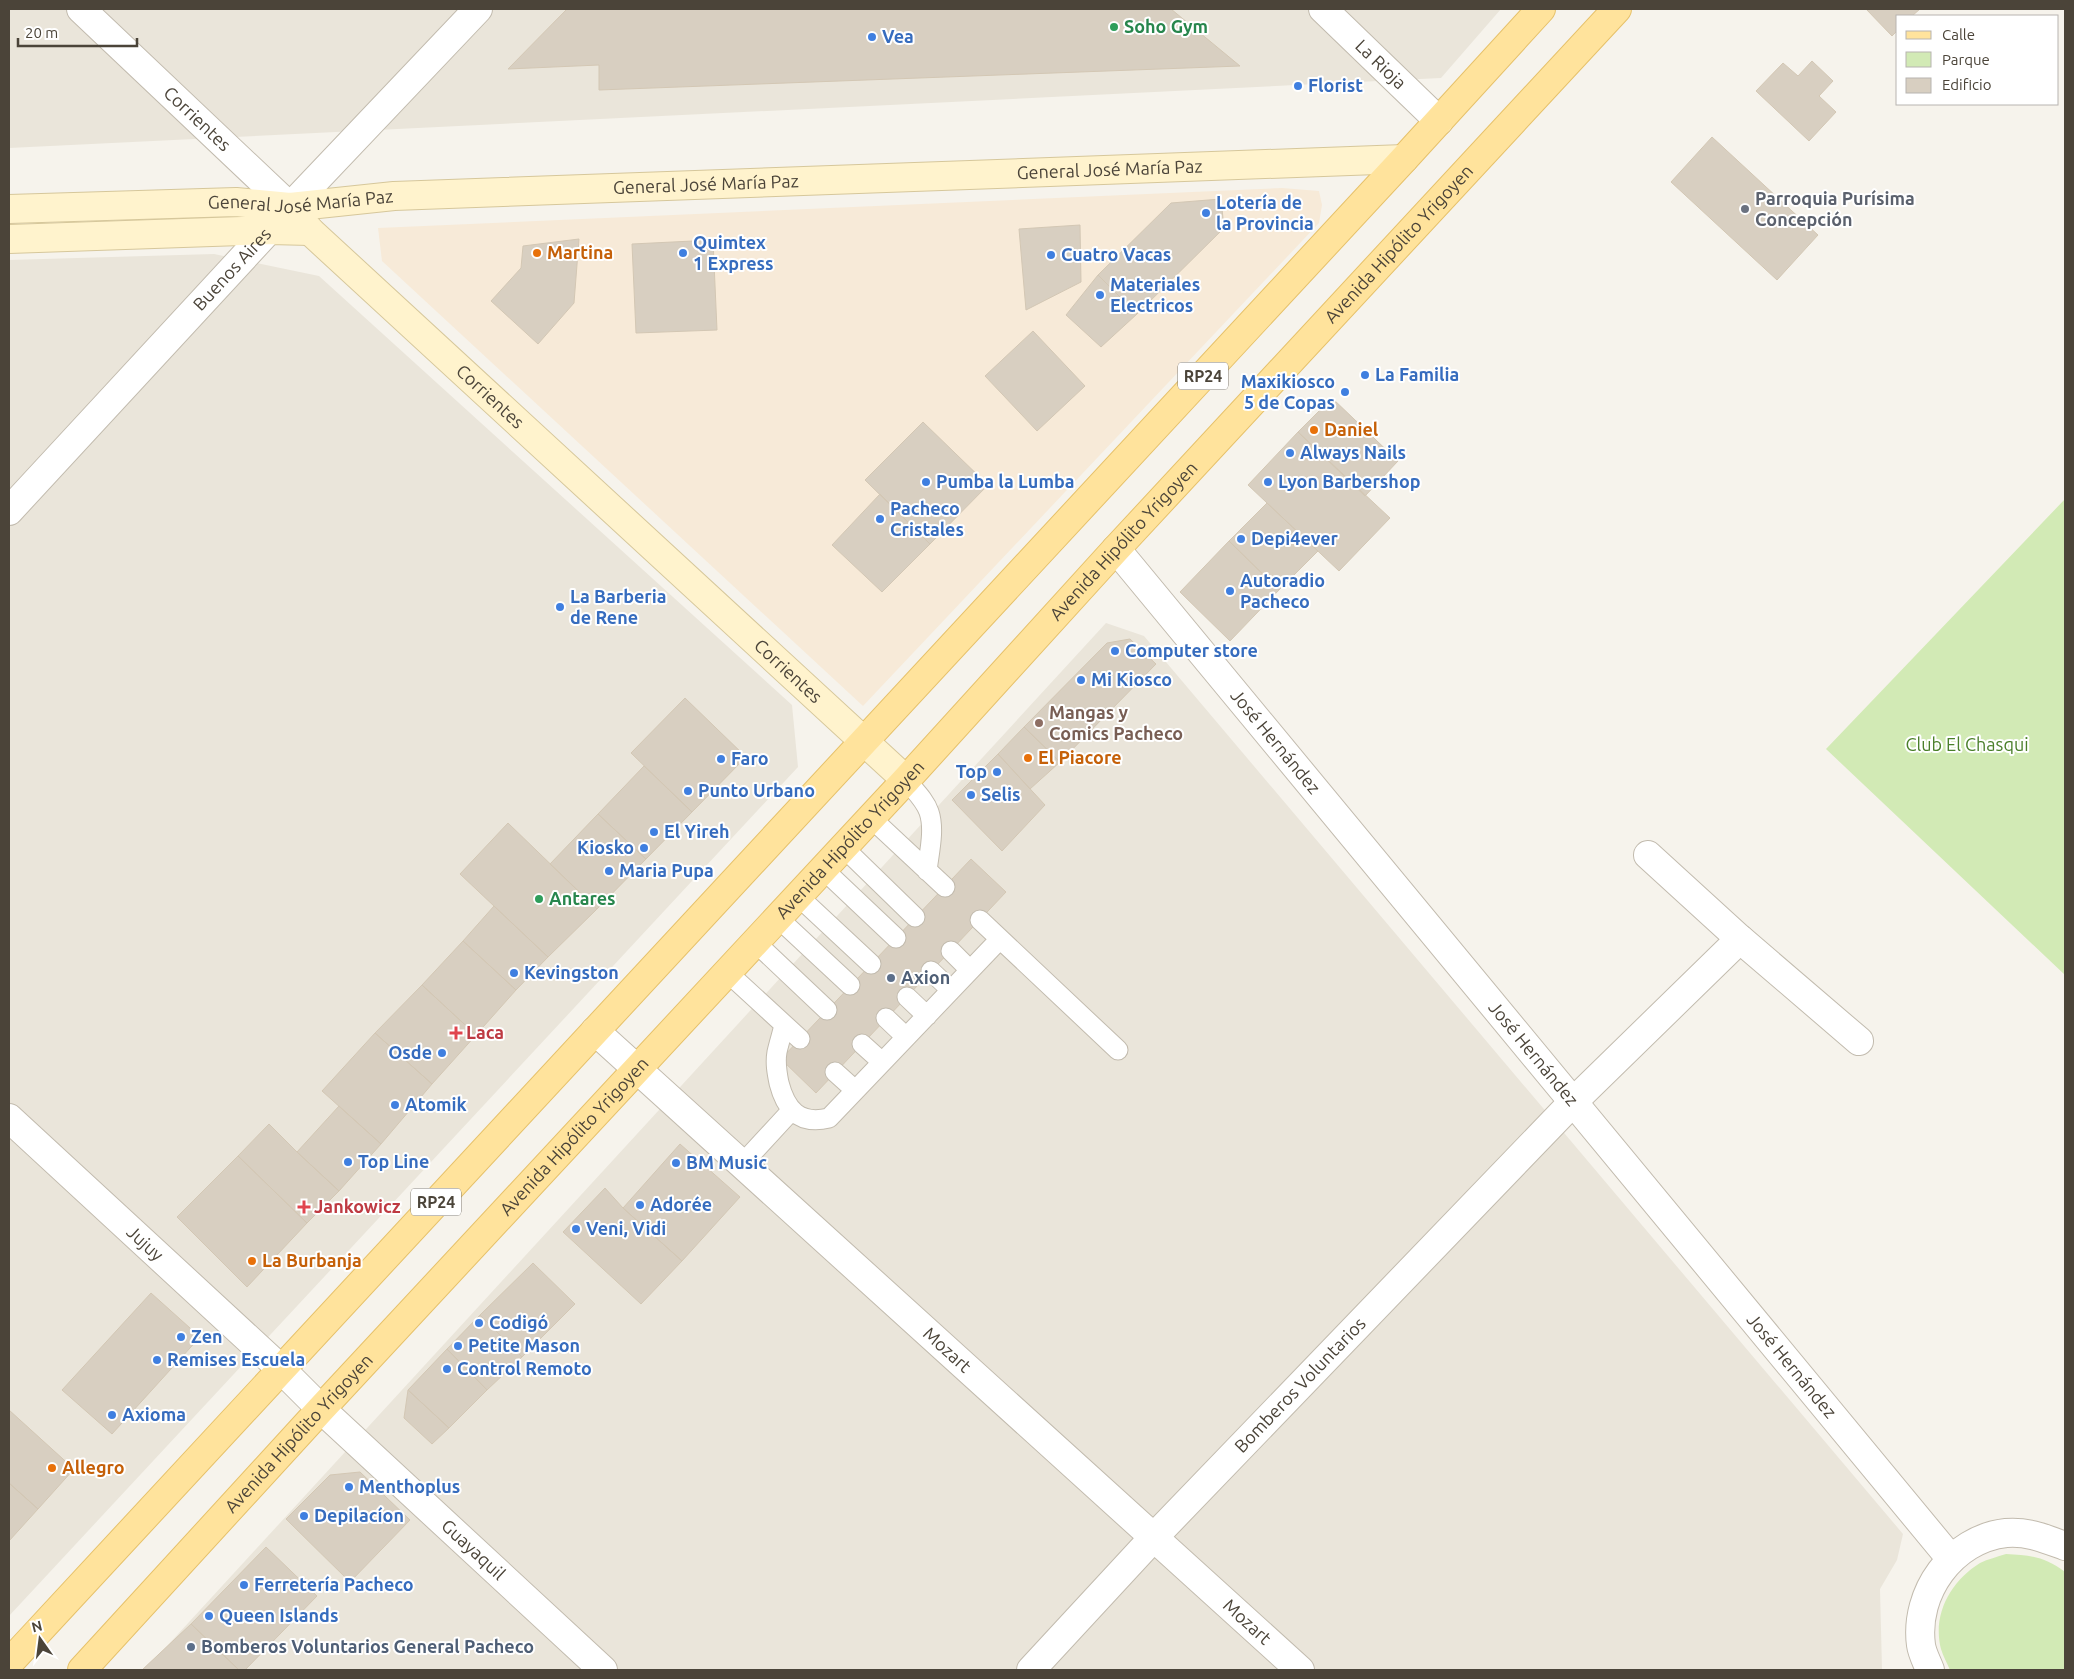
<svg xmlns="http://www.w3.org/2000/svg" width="2074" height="1679" font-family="Ubuntu,sans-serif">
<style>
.residential{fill:#eae5da}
.commercial{fill:#f7ead8}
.park{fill:#d2eab5}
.building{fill:#d8cfc1;stroke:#d3c7b4}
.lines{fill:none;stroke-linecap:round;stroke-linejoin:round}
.lane-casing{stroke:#c2bbae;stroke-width:21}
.street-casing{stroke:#c2bbae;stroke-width:30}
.secondary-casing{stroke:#d6c79b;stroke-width:30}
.primary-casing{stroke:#e6c16a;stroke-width:30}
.lane{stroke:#fff;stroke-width:19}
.street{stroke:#fff;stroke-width:28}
.secondary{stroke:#fff3cd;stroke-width:28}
.primary{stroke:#ffe39c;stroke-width:28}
.leisure-dot{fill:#2e9e5b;stroke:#fff;stroke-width:2}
.shop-dot{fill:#3f7fe0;stroke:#fff;stroke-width:2}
.worship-dot{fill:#6b7280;stroke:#fff;stroke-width:2}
.food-dot{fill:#e8710a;stroke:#fff;stroke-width:2}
.education-dot{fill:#8d6e63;stroke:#fff;stroke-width:2}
.service-dot{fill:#5c6f8a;stroke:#fff;stroke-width:2}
.health-dot{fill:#e0444e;stroke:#fff;stroke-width:2}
.labels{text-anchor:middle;stroke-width:4;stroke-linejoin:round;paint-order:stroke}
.shield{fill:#fff;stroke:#817c74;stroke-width:1}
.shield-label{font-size:16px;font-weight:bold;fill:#4b4439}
.leisure-label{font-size:18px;font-weight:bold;fill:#27864d;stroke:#fff;text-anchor:start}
.shop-label{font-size:18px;font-weight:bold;fill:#366cbe;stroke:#fff;text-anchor:start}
.street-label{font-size:18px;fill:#4b4439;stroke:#fff}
.worship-label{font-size:18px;font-weight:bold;fill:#5b616d;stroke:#fff;text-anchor:start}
.food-label{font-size:18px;font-weight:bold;fill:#c56008;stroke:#fff;text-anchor:start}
.education-label{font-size:18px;font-weight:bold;fill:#785e54;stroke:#fff;text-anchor:start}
.park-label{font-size:18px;fill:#4a7f2a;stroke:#fff}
.service-label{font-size:18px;font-weight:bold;fill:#4e5e75;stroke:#fff;text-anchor:start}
.health-label{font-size:18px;font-weight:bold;fill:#be3a42;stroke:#fff;text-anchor:start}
</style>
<rect width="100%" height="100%" fill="#f6f3ec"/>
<path class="residential" d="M9 9H1501L1441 78 9 148Z
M214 254 319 276 792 705 798 767 9 1616V260Z
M1106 623 1144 636 1903 1534 1897 1560 1880 1589 1882 1670H145Z"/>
<path class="commercial" d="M1282 188 1319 191 1322 205 1319 223 863 706 382 261 378 228Z"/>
<path class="park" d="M2065 499V975L1826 749Z
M2006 1554C2030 1555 2045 1557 2065 1572V1670H1950C1947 1663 1943 1656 1941 1649 1932 1614 1951 1581 1980 1563 1988 1559 1997 1557 2006 1554Z"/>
<path class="building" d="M567 9H1171L1240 66 599 90V65L508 69Z
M1866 9H1920L1912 16H1898V30L1892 36Z
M1812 61 1833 81 1819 96 1836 112 1809 141 1756 91 1783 63 1798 76Z
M1712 137 1818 235 1777 280 1671 182Z
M1221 199 1224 228 1137 314 1098 275 1171 203Z
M1080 225 1081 282 1026 310 1019 229Z
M579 239 574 303 538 344 491 301 521 268 523 246Z
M713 240 717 330 636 333 632 244Z
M1098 275 1137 314 1101 347 1066 315Z
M1033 331 1085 386 1037 431 985 376Z
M1332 398 1398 461 1365 496 1298 432Z
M923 422 988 485 930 544 865 480Z
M1298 432 1390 518 1339 571 1248 485Z
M880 494 930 544 882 592 832 545Z
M1267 503 1318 551 1279 590 1229 541Z
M1229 541 1279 590 1230 641 1180 592Z
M1130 639 1156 664 1060 762 1024 727 1107 643Z
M685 698 746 757 692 812 631 753Z
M1024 727 1060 762 1030 789 998 754Z
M998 754 1045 805 1002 851 952 800Z
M644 766 692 812 646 859 598 814Z
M598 814 646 859 597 909 550 864Z
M508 823 597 909 548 957 460 874Z
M971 859 1006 892 816 1093 781 1059Z
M494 906 548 957 516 990 463 941Z
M463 941 516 990 476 1035 422 985Z
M422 985 476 1035 432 1084 375 1033Z
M375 1033 432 1084 381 1144 322 1091Z
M339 1106 381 1144 339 1191 297 1152Z
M269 1124 297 1152 339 1191 307 1223 238 1156Z
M680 1144 740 1197 682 1261 623 1208Z
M238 1156 307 1223 247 1287 177 1217Z
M605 1188 623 1208 682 1261 641 1304 563 1232Z
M533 1263 575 1304 522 1357 480 1315Z
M151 1293 200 1337 112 1434 62 1390Z
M480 1315 522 1357 487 1390 447 1349Z
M447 1349 487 1390 449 1428 408 1390Z
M408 1390 449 1428 432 1444 404 1418Z
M9 1410 74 1469 38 1509 9 1483Z
M360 1472 410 1520 350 1582 286 1519 330 1475Z
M9 1483 38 1509 9 1541Z
M266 1547 317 1596 245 1670H239L191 1624Z
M191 1624 239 1670H142Z"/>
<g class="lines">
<defs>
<path id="lane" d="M906 780C914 790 925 800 929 812 935 830 929 853 927 871
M871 818 945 887
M843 847 915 917
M823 869 896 938
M798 896 871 964
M778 918 850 985
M980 920 1118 1050
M755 942 827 1010
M951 951 970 970
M931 971 951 990
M727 972 800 1039
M907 997 927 1016
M886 1018 906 1037
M784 1025C782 1034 779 1043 777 1052 775 1063 777 1073 779 1083 786 1110 799 1125 829 1118L1000 939
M862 1044 882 1062
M835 1072 855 1090
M743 1163 791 1111"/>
<g id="street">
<path id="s1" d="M81 9 290 207"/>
<path id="s2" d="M1323 9 1439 121"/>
<path id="s3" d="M9 511 290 207 478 9"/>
<path id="s4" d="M1116 549 1951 1559"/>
<path d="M1648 855 1740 939 1859 1041"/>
<path id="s5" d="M595 1031 1300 1670"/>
<path id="s6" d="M9 1118 281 1369 321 1409 603 1670"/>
<path id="s7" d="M1031 1670 1154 1537 1573 1102 1740 939"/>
<path d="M1930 1670C1927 1662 1922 1653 1921 1645 1914 1593 1952 1539 2006 1533 2028 1531 2046 1539 2065 1546"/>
</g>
<g id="secondary">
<path id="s8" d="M290 207 310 231 906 780"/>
<path id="s9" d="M9 209 236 202 290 207 394 196 1404 159"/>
<path d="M9 239 270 230 310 231"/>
</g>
<g id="primary">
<path d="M9 1663 1404 159 1541 9"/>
<path id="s10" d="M82 1670 321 1409 906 780 1116 549 1617 9"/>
</g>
</defs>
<use href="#lane" class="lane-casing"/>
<use href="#street" class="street-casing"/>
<use href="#secondary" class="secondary-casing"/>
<use href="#primary" class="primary-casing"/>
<use href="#lane" class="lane"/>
<use href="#street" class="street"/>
<use href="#secondary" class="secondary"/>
<use href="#primary" class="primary"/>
</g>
<g class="leisure-dot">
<circle cx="1114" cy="27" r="5"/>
<circle cx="539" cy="899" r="5"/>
</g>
<g class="shop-dot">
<circle cx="872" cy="37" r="5"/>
<circle cx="1298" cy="86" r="5"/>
<circle cx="1206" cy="213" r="5"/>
<circle cx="683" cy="253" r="5"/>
<circle cx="1051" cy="255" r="5"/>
<circle cx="1100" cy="295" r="5"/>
<circle cx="1365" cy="375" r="5"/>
<circle cx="1345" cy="392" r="5"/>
<circle cx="1290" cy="453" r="5"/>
<circle cx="926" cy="482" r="5"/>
<circle cx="1268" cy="482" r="5"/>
<circle cx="880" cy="519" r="5"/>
<circle cx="1241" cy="539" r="5"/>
<circle cx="1230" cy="591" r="5"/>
<circle cx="560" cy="607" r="5"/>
<circle cx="1115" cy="651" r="5"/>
<circle cx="1081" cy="680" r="5"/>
<circle cx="721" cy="759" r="5"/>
<circle cx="997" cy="772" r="5"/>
<circle cx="688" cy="791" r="5"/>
<circle cx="971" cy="795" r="5"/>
<circle cx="654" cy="832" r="5"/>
<circle cx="644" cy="848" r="5"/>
<circle cx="609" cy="871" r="5"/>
<circle cx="514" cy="973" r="5"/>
<circle cx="442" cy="1053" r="5"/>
<circle cx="395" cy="1105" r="5"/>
<circle cx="348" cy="1162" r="5"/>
<circle cx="676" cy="1163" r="5"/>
<circle cx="640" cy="1205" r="5"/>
<circle cx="576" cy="1229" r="5"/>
<circle cx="479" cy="1323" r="5"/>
<circle cx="181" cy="1337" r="5"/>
<circle cx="458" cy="1346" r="5"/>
<circle cx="157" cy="1360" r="5"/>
<circle cx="447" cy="1369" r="5"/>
<circle cx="112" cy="1415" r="5"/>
<circle cx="349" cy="1487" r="5"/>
<circle cx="304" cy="1516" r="5"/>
<circle cx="244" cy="1585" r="5"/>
<circle cx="209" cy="1616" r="5"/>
</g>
<circle class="worship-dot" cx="1745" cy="209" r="5"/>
<g class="food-dot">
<circle cx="537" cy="253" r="5"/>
<circle cx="1314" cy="430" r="5"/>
<circle cx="1028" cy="758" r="5"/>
<circle cx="252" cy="1261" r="5"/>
<circle cx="52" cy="1468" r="5"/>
</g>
<circle class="education-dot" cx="1039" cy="723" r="5"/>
<g class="service-dot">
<circle cx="891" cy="978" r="5"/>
<circle cx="191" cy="1647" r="5"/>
</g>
<g class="health-dot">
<path d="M453.5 1025.5h5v5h5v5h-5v5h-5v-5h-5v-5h5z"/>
<path d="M301.5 1199.5h5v5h5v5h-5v5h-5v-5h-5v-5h5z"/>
</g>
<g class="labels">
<g class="shield">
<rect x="1178" y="362.5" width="50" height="27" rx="4"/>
<rect x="411" y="1188.5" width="50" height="27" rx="4"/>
</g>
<g class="shield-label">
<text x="1203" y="382">RP24</text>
<text x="436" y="1208">RP24</text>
</g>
<g class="leisure-label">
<text x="1124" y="33">Soho Gym</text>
<text x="549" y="905">Antares</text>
</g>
<g class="shop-label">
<text x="882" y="43">Vea</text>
<text x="1308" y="92">Florist</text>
<text x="1216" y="209">Lotería de<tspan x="1216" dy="21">la Provincia</tspan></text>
<text x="693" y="249">Quimtex<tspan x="693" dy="21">1 Express</tspan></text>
<text x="1061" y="261">Cuatro Vacas</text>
<text x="1110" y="291">Materiales<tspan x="1110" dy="21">Electricos</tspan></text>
<text x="1375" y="381">La Familia</text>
<text x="1335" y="388" text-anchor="end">Maxikiosco<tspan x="1335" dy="21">5 de Copas</tspan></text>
<text x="1300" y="459">Always Nails</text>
<text x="936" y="488">Pumba la Lumba</text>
<text x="1278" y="488">Lyon Barbershop</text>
<text x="890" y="515">Pacheco<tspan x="890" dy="21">Cristales</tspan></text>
<text x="1251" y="545">Depi4ever</text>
<text x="1240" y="587">Autoradio<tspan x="1240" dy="21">Pacheco</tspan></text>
<text x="570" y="603">La Barberia<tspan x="570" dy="21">de Rene</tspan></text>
<text x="1125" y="657">Computer store</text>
<text x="1091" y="686">Mi Kiosco</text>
<text x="731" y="765">Faro</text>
<text x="987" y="778" text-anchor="end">Top</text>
<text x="698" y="797">Punto Urbano</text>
<text x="981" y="801">Selis</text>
<text x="664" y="838">El Yireh</text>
<text x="634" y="854" text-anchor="end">Kiosko</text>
<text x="619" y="877">Maria Pupa</text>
<text x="524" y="979">Kevingston</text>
<text x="432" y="1059" text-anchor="end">Osde</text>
<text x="405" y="1111">Atomik</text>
<text x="358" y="1168">Top Line</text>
<text x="686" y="1169">BM Music</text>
<text x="650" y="1211">Adorée</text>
<text x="586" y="1235">Veni, Vidi</text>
<text x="489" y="1329">Codigó</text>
<text x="191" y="1343">Zen</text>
<text x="468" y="1352">Petite Mason</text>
<text x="167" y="1366">Remises Escuela</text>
<text x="457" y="1375">Control Remoto</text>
<text x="122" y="1421">Axioma</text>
<text x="359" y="1493">Menthoplus</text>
<text x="314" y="1522">Depilacíon</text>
<text x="254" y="1591">Ferretería Pacheco</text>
<text x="219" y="1622">Queen Islands</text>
</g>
<g class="street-label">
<text dy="6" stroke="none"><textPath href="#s2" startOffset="80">La Rioja</textPath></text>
<text dy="6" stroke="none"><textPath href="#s1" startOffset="160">Corrientes</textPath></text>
<text dy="6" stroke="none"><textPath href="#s9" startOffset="1102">General José María Paz</textPath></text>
<text dy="6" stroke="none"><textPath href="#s9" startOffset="698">General José María Paz</textPath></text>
<text dy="6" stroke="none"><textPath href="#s9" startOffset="292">General José María Paz</textPath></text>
<text dy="6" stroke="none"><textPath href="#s10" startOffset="1941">Avenida Hipólito Yrigoyen</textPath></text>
<text dy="6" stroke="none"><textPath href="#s3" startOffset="329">Buenos Aires</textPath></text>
<text dy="6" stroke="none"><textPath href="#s8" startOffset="276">Corrientes</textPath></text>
<text dy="6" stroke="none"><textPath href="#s10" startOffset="1536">Avenida Hipólito Yrigoyen</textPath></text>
<text dy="6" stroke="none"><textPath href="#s8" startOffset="681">Corrientes</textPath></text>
<text dy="6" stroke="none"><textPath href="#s4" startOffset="250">José Hernández</textPath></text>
<text dy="6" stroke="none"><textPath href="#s10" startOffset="1131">Avenida Hipólito Yrigoyen</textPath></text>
<text dy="6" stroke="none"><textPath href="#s4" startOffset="655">José Hernández</textPath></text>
<text dy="6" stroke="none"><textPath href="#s10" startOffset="726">Avenida Hipólito Yrigoyen</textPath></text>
<text dy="6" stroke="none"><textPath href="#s6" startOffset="185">Jujuy</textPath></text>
<text dy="6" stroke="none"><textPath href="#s5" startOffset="475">Mozart</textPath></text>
<text dy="6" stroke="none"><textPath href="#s4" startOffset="1060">José Hernández</textPath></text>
<text dy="6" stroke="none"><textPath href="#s7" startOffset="392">Bomberos Voluntarios</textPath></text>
<text dy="6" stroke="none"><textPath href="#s10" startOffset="321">Avenida Hipólito Yrigoyen</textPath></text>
<text dy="6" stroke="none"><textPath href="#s6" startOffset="634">Guayaquil</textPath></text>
<text dy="6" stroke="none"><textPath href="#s5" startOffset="880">Mozart</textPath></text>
</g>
<g class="worship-label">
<text x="1755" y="205">Parroquia Purísima<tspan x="1755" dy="21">Concepción</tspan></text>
</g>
<g class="food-label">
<text x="547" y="259">Martina</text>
<text x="1324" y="436">Daniel</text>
<text x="1038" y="764">El Piacore</text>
<text x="262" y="1267">La Burbanja</text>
<text x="62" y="1474">Allegro</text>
</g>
<g class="education-label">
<text x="1049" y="719">Mangas y<tspan x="1049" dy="21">Comics Pacheco</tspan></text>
</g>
<g class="park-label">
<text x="1967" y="751">Club El Chasqui</text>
</g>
<g class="service-label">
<text x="901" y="984">Axion</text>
<text x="201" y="1653">Bomberos Voluntarios General Pacheco</text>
</g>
<g class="health-label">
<text x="466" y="1039">Laca</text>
<text x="314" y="1213">Jankowicz</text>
</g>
</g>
<rect width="2074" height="1679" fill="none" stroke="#4b4439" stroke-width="20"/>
<rect x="1896" y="15" width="162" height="90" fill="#ffffff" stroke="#b7b4b0"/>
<rect x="1906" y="31" width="25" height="8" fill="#ffe39c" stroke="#b7b4b0"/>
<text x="1942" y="40" font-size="15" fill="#4b4439">Calle</text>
<rect x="1906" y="52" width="25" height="15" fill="#d2eab5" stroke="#b7b4b0"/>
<text x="1942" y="65" font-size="15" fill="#4b4439">Parque</text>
<rect x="1906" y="78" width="25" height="15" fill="#d8cfc1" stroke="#b7b4b0"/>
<text x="1942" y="90" font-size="15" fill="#4b4439">Edificio</text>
<g transform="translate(40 1639) rotate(346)" stroke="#ffffff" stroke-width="4" paint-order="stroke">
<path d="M0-4L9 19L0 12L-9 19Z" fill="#4b4439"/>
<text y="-8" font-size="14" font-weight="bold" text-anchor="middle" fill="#4b4439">N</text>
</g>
<path d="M18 38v8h119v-8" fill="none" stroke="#4b4439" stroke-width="2.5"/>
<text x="25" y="38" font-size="15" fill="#4b4439" stroke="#ffffff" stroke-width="4" paint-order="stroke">20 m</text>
</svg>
